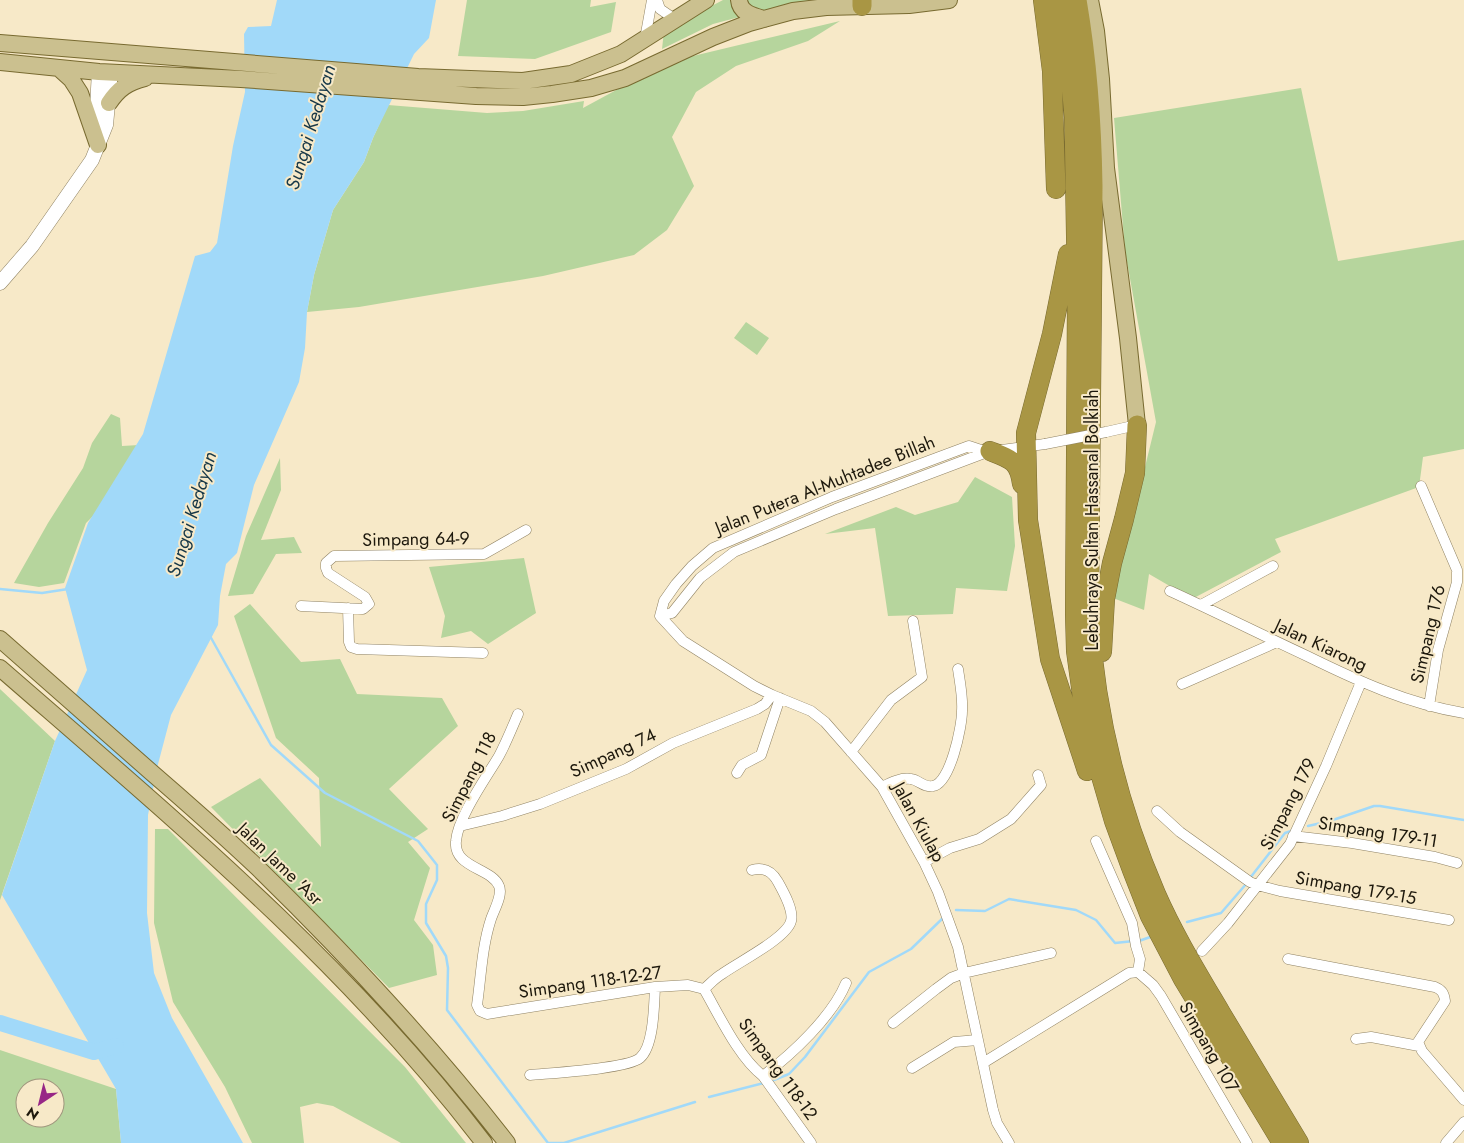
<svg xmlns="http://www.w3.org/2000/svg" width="1464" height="1143" font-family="Jost,sans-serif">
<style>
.green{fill:#b6d59d;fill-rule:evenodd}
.water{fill:#a1d9f9}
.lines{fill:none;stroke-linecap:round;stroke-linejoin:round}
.stream{stroke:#a1d9f9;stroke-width:2.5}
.river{stroke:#a1d9f9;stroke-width:16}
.minor-casing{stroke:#908364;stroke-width:11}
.secondary-casing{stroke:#908364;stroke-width:15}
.primary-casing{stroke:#786a30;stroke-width:18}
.motorway-casing{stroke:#786a30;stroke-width:20}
.minor{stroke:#fff;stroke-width:10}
.secondary{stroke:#fff;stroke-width:14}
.primary{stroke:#cbc08f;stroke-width:16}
.motorway{stroke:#a99644;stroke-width:19}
.minor-bridge-casing{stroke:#908364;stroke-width:11;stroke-linecap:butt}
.minor-bridge{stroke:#fff;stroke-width:10}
.labels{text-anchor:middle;stroke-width:4;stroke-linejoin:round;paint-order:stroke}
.street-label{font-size:18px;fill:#1d180c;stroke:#f7e9c8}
.water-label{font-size:19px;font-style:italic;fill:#173848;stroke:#f7e9c8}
</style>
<rect width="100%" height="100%" fill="#f7e9c8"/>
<path class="green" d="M467 0H591L590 7 616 2 611 32 535 59 458 56Z
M723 0H819L792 3 713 24 662 49 664 31Z
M840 21 808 41 736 66 696 92 672 137 694 186 667 230 634 255 543 276 359 307 307 312 314 275 333 210 364 162 373 138 388 105 487 113 523 111 584 101 583 108 668 62Z
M1301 88 1338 261 1464 240V449L1423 457 1419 487 1275 539 1281 552 1192 599 1149 574 1144 610 1113 598 1156 422 1125 251 1114 118Z
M746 322 769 338 757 355 734 338Z
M111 414 120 418 122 446 139 445 111 498 86 523 64 583 39 587 14 583 48 523 83 468 92 443Z
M280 458 281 490 261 540 294 537 302 553 276 554 253 594 228 596 246 536Z
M975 477 1012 497 1015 546 1007 591 956 588 953 614 888 616 875 528 825 534 896 507 915 515 958 502Z
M524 558 536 613 488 644 471 631 441 638 445 616 429 567Z
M250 604 301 662 340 659 357 694 442 698 458 726 389 789 428 829 408 842 430 868 414 920 433 945 437 975 389 988 211 807 260 778 321 847 319 778 276 738 234 616Z
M0 689 55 741 0 900Z
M155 829H168L405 1067 466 1143H401L333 1106 317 1103 300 1107 304 1143H252L225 1087 173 1002 154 923Z
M0 1050 116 1089 121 1143H0ZM25 1088H55V1118H25Z"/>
<path class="water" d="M277 0H436L429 38 414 54 373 138 364 162 333 210 314 275 307 312 305 348 299 382 254 485 237 553 226 564 220 596 218 625 171 715 157 768 148 815 147 913 154 973 172 1018 243 1143H121L116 1089 2 895 55 741 87 670 65 588 88 523 143 434 195 256 210 252 217 243 233 146 245 92 244 34 248 27 271 26Z"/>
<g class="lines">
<path class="stream" d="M0 589 42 593 68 589
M210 636 271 745 325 793 418 841 437 865V880L426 904V923L446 956 448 968 447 1010 548 1143H564L695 1102
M1308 826 1330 821 1374 806H1380L1464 820
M1250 878 1285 833 1291 831
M956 910 985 911 1009 899 1076 910 1096 920 1115 943 1134 941
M1187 922 1221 913 1247 883
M1139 941 1153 936
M774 1080 789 1074 805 1057 869 972 911 949 943 918
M709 1097 764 1083"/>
<path class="river" d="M0 1023 94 1052 116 1046"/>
<defs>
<path id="minor" d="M657 0 660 9 676 20
M645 39 652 0
M1106 432 1137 425
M1421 486 1457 570V582L1438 650 1429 706
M1170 591C1216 612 1262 635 1307 656 1358 681 1408 704 1464 713
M1201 605 1273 566
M301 606 363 609 369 604 365 597 328 573 326 568V563L334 556 484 554 526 530
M348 608 349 642 351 647 357 649 483 653
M660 616 683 641 754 686 772 695 811 711 825 722 882 787 924 862 938 892 958 947 993 1110 997 1123 1009 1143
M660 616 672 613 700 578 734 552 836 509 987 452 1045 444
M660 616 664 601 676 584 692 566 713 548 832 497 969 446 987 452
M1182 684 1277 642
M518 714C512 728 506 743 499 756 486 778 458 817 456 841 453 868 492 868 499 886 503 895 494 910 491 919 482 946 481 977 477 1005L480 1011 487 1014 655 987 688 985 704 989
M851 752 891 700 922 677 913 621
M737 773 742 765 761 755 780 698
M882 787C890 783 902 777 911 779 919 780 924 788 933 786 950 784 962 727 962 711 963 697 960 683 958 669
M1157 811 1180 832 1250 882 1257 885 1280 891 1449 920
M460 826 502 816 540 804 626 769 673 743 757 709 765 704 772 695
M1293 836 1352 843 1435 857 1457 863
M1096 841 1132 923 1136 946 1140 959 1138 972
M924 862 950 848 979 839 1011 819 1041 785 1038 775
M1202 951 1228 923 1290 844 1326 766 1361 682
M1288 959 1435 987C1442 990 1444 993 1445 1001L1418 1042 1422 1051 1464 1100
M704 989C719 1015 739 1058 763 1076L811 1143
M704 989C710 984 715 978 722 974 737 963 787 938 791 921 794 910 783 891 778 882 772 871 764 867 752 870
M893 1023 936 989 951 978 964 973 1051 953
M1356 1039 1371 1037 1419 1046
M983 1063 1129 973 1138 972 1153 985 1161 996 1247 1143
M912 1068 954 1042 978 1040
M530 1075C550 1073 627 1069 640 1058 654 1046 654 1005 655 987
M763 1076C792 1054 832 1017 846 983
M1446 1143 1464 1122"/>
<path id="secondary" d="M97 132 96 123 99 72
M0 283 32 246 92 160 106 125 111 72"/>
<path id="primary" d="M739 0C740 13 753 16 764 19
M1090 0 1096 31 1101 79 1106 168 1128 338 1137 425
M0 43 418 77 523 81 571 74 621 54 706 0
M0 62 99 72 241 79 476 96 523 97 552 94 591 88 625 78 713 37 749 23 793 11 826 7 909 5 949 0
M60 69 71 79 80 93 98 145
M109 103C118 89 128 82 145 78
M0 639C50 683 101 728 151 772 187 803 223 835 258 868 346 954 431 1045 507 1143
M0 668C170 816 346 962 484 1143"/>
<path id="motorway" d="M862 0V6
M1043 0 1052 71 1056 189
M1059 0 1068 50 1074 117 1077 295 1075 614 1076 651 1082 695 1089 735 1114 821 1132 870 1150 916 1183 979 1282 1143
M1077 0C1088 64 1092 121 1093 186L1089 615C1095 711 1118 806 1156 894 1174 935 1198 974 1221 1013 1247 1057 1273 1100 1299 1143
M1068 254 1052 334 1026 433 1028 520 1050 659 1087 771
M990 451C1011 459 1019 461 1022 484
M1102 652 1105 599 1112 563 1124 519 1135 473 1137 425"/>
</defs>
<use href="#minor" class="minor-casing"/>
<use href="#secondary" class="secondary-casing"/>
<use href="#primary" class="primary-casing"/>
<use href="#motorway" class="motorway-casing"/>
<use href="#minor" class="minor"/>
<use href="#secondary" class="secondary"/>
<use href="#primary" class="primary"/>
<use href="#motorway" class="motorway"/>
<defs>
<path id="minor-bridge" d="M1045 444 1106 432"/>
</defs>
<use href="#minor-bridge" class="minor-bridge-casing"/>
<use href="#minor-bridge" class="minor-bridge"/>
</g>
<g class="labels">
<g class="street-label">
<text transform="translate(825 485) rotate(-22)" y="6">Jalan Putera Al-Muhtadee Billah</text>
<text transform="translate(1092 520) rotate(-90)" y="6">Lebuhraya Sultan Hassanal Bolkiah</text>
<text transform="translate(416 539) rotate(-1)" y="6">Simpang 64-9</text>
<text transform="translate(1428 634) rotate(-77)" y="6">Simpang 176</text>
<text transform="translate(1321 645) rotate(25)" y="6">Jalan Kiarong</text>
<text transform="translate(613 753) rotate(-25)" y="6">Simpang 74</text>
<text transform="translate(469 777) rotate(-63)" y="6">Simpang 118</text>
<text transform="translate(1288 804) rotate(-63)" y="6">Simpang 179</text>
<text transform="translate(919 822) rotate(61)" y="6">Jalan Kiulap</text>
<text transform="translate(1378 832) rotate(9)" y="6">Simpang 179-11</text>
<text transform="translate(280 864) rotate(44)" y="6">Jalan Jame 'Asr</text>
<text transform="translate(1356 888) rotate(10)" y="6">Simpang 179-15</text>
<text transform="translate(590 982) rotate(-8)" y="6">Simpang 118-12-27</text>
<text transform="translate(1209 1047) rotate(60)" y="6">Simpang 107</text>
<text transform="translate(778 1069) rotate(54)" y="6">Simpang 118-12</text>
</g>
<g class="water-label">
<text transform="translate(310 127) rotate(-73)" y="7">Sungai Kedayan</text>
<text transform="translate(191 514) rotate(-73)" y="7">Sungai Kedayan</text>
</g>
</g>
<g transform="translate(40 1103) rotate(215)"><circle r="24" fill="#f7e9c8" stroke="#a0957d"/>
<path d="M0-4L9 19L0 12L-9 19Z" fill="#972786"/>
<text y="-8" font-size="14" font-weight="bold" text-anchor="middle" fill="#1d180c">N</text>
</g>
</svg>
